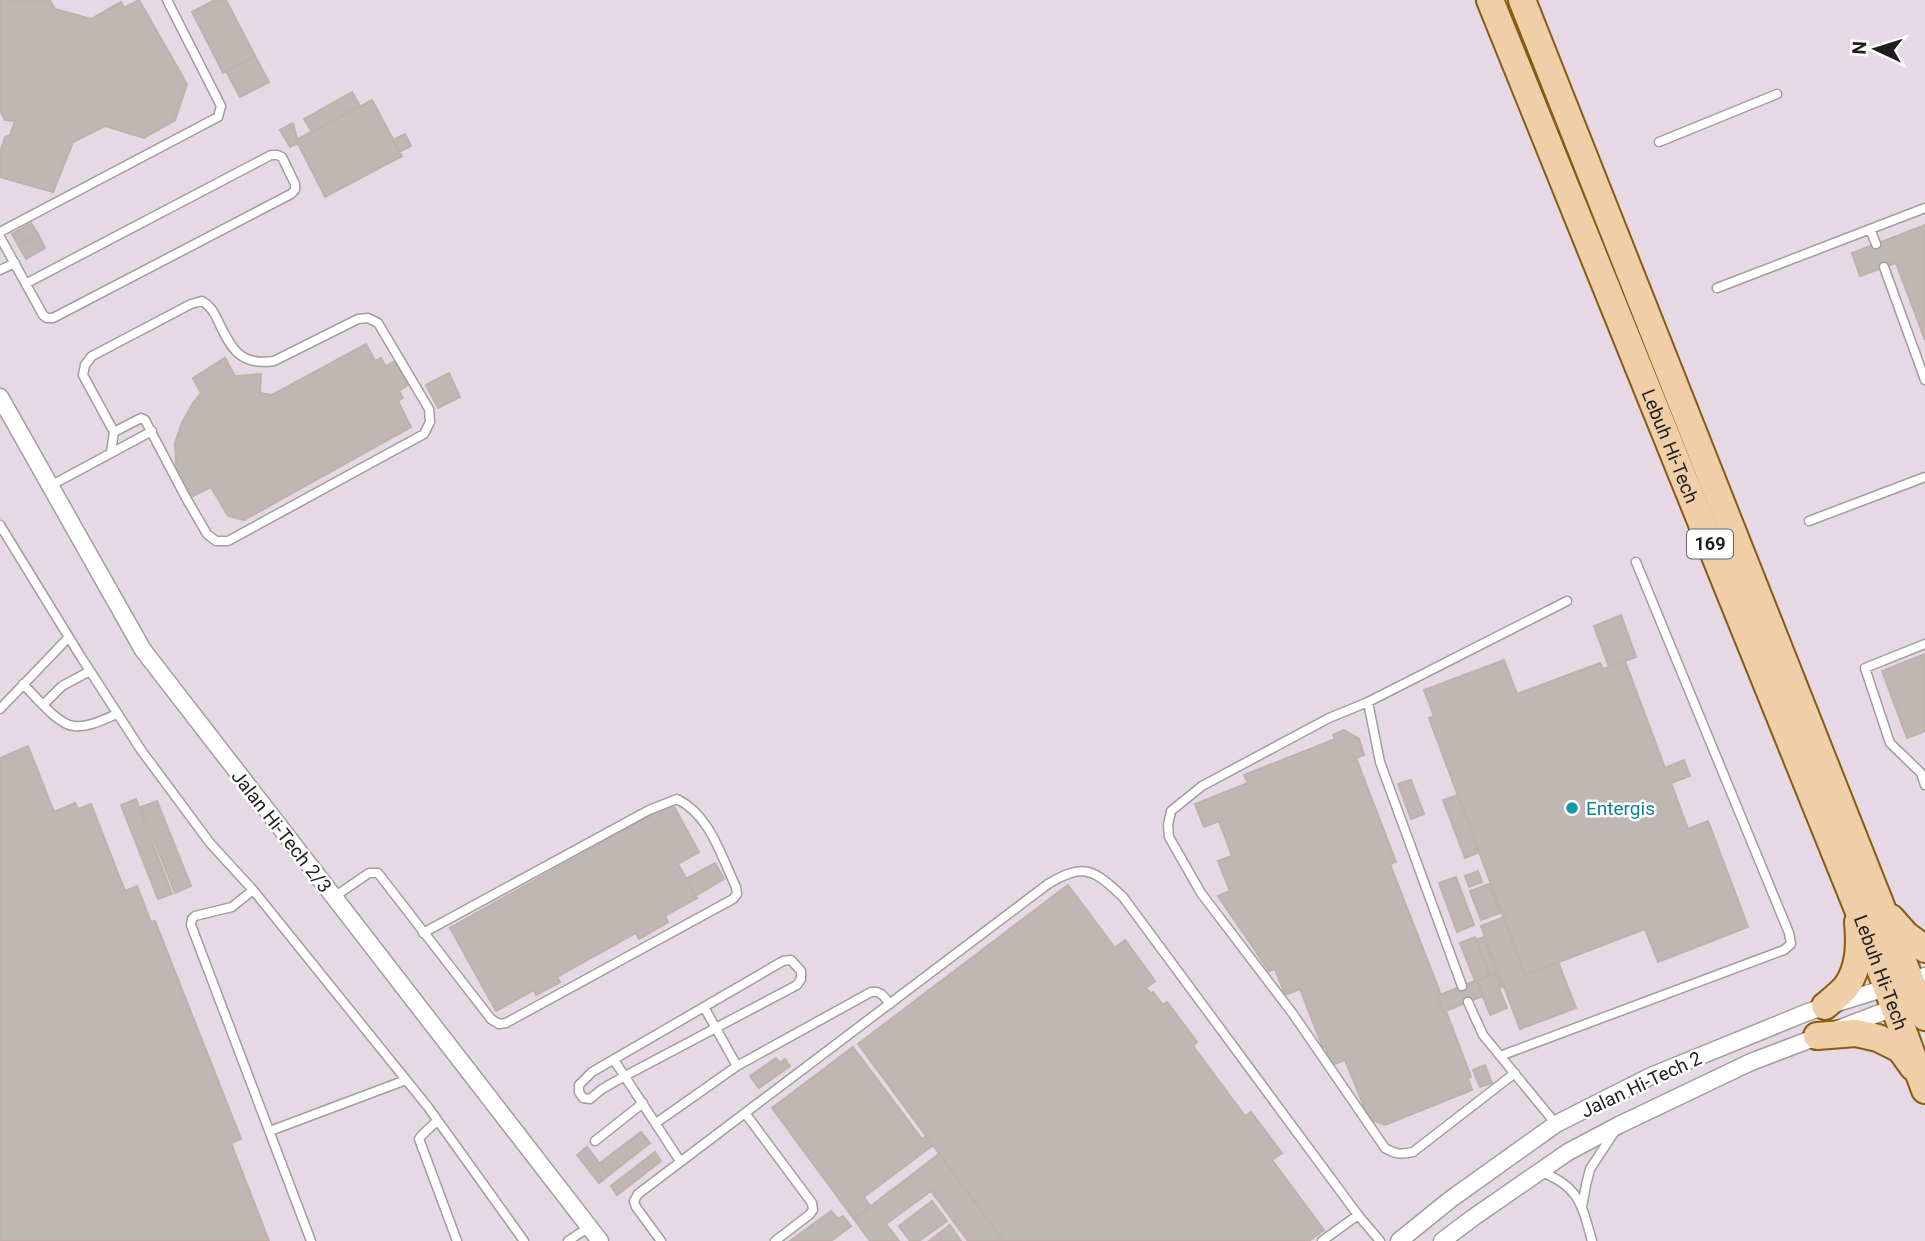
<svg xmlns="http://www.w3.org/2000/svg" width="1925" height="1241" font-family="Roboto,sans-serif">
<style>
.industrial{fill:#e6d8e4}
.building{fill:#beb7b3;stroke:#beb2aa;stroke-width:2}
.lines{fill:none;stroke-linecap:round;stroke-linejoin:round}
.service-casing{stroke:#9f9f9f;stroke-width:11}
.minor-casing{stroke:#9f9f9f;stroke-width:19}
.primary-casing{stroke:#865c13;stroke-width:30}
.service{stroke:#fff;stroke-width:8}
.minor{stroke:#fff;stroke-width:16}
.primary{stroke:#f0cfa8;stroke-width:26}
.culture-dot{fill:#0f9aa8;stroke:#fff;stroke-width:2.5}
.labels{text-anchor:middle;stroke-width:5;stroke-linejoin:round;paint-order:stroke}
.shield{fill:#fff;stroke:#626262;stroke-width:2}
.shield-label{font-size:18px;font-weight:bold;fill:#1e1e1e}
.street-label{font-size:19px;fill:#1e1e1e;stroke:#fff}
.culture-label{font-size:19px;fill:#0d838f;stroke:#fff;text-anchor:start}
</style>
<rect width="100%" height="100%" fill="#eeebe6"/>
<path class="industrial" d="M0 0H1925V1241H0Z"/>
<path class="building" d="M0 0H50L55 9 91 19 121 2 124 8 139 0 187 84 175 120 144 138 105 126 73 142 53 192 0 177V153L5 137 10 135 15 121 5 120 0 110Z
M215 0H226L255 56 223 73 192 12Z
M255 56 269 82 240 97 226 71Z
M352 92 360 106 312 132 304 119Z
M372 100 402 156 325 197 296 140Z
M293 123 298 143 290 147 280 130Z
M405 134 411 146 399 152 393 140Z
M31 223 38 234 18 245 12 234Z
M1925 225V340L1896 263 1860 276 1852 253Z
M38 234 45 248 26 259 18 245Z
M366 344 375 361 381 358 386 366 395 361 408 385 399 391 403 398 398 401 411 427 244 520 228 516 211 487 189 498 182 485 176 467 175 443 182 423 193 403 201 393 193 378 225 358 235 376 261 374 260 393 272 395Z
M449 373 460 397 438 408 426 385Z
M1621 615 1636 657 1609 667 1594 626Z
M1925 654V731L1907 738 1882 671Z
M1504 660 1517 694 1600 663 1603 669 1625 661 1665 768 1684 760 1690 776 1671 783 1688 829 1708 821 1748 927 1658 962 1645 929 1525 975 1429 718 1434 716 1424 690Z
M1344 730 1359 739 1364 755 1356 758 1396 862 1390 864 1441 995 1437 996 1443 1012 1446 1011 1471 1077 1468 1078 1472 1090 1385 1125 1369 1119 1345 1060 1332 1065 1325 1047 1323 1048 1300 989 1285 995 1275 969 1269 971 1218 896 1230 891 1218 861 1232 856 1219 821 1204 827 1195 804 1248 783 1244 775 1335 739 1333 735Z
M28 746 54 812 75 803 78 809 91 804 125 891 137 886 151 922 155 921 241 1139 231 1143 269 1241H0V758Z
M1411 780 1424 814 1411 819 1398 784Z
M1458 795 1480 852 1465 858 1443 800Z
M136 799 172 894 158 899 121 805Z
M157 801 191 886 175 893 141 807Z
M672 803 699 852 678 864 697 898 665 916 668 922 639 939 636 933 557 977 560 982 536 995 534 990 496 1011 450 928Z
M715 863 724 879 695 896 686 879Z
M1478 871 1482 882 1469 887 1465 876Z
M1456 877 1474 925 1457 932 1439 883Z
M1489 884 1500 913 1481 920 1470 891Z
M1068 885 1115 948 1125 940 1155 981 1146 988 1151 994 1153 992 1163 1005 1167 1002 1197 1042 1193 1046 1245 1116 1251 1112 1282 1153 1272 1160 1324 1230 1309 1241H1004L858 1044Z
M1504 917 1525 975 1558 962 1576 1008 1520 1029 1481 926Z
M1475 937 1490 976 1475 981 1460 943Z
M1483 937 1497 973 1490 976 1476 940Z
M1497 973 1502 987 1499 988 1507 1008 1490 1015 1477 980Z
M1477 980 1483 996 1443 1012 1437 996Z
M853 1047 922 1139 926 1136 933 1145 864 1197 870 1206 854 1219 772 1108Z
M776 1058 780 1063 785 1059 790 1066 759 1088 750 1076Z
M1485 1065 1492 1083 1480 1087 1473 1070Z
M641 1132 650 1143 609 1175 600 1163Z
M587 1147 609 1175 599 1183 577 1155Z
M655 1152 661 1161 617 1195 611 1186Z
M939 1154 1004 1241H968L931 1191 886 1224 899 1241H870L854 1219Z
M932 1201 947 1221 919 1241H910L899 1226Z
M831 1211 838 1219 843 1216 851 1226 831 1241H790Z
M950 1225 961 1241H929Z"/>
<g class="lines">
<defs>
<path id="service" d="M1659 142 1777 94
M1870 229 1876 244
M0 232 218 117 221 106 167 0
M0 237 43 315 47 318H53L291 194 295 190V184L282 157 277 155H271L27 283
M1884 267 1925 380
M0 270 15 263
M1717 288 1925 208
M111 452 114 432 83 375 85 365 92 356 191 304 202 301C211 306 215 314 219 323 232 350 241 366 274 361L358 319 368 318 378 323 429 409 430 422 424 434 228 541H216L207 534 186 498 145 420 141 418 114 432
M50 486 152 431
M1809 521 1925 477
M0 525 81 657 141 750 210 843 253 890 428 1107 524 1241
M1925 644 1865 668 1890 743 1921 773 1925 785
M23 684C35 696 58 725 74 726 88 728 105 719 117 714
M1368 702 1380 762 1462 986
M44 704 62 686 90 671
M0 709 68 638
M253 890 232 907 195 916 192 919 191 925 311 1241
M334 897 369 873H378L491 1019 499 1024 506 1023 733 899 737 894 736 887C721 856 710 815 677 799L649 810 423 933
M791 960 801 971V979L797 985 625 1076 602 1089 590 1099 583 1098 579 1092V1085L592 1072 783 961Z
M1468 1002 1483 1035 1556 1124
M704 1007 737 1066
M1500 1056 1784 950 1791 944 1789 933 1636 562
M614 1060 680 1161
M1515 1073 1413 1152C1401 1155 1395 1154 1385 1148L1293 1014 1201 893 1169 837 1168 825 1171 811 1202 786 1329 718 1368 702 1567 601
M745 1113 1048 884C1085 862 1094 870 1123 897L1358 1215 1380 1241
M437 1121 422 1135 419 1139 457 1241
M656 1123 737 1066 871 992C881 990 885 998 890 1004
M270 1131 406 1080
M595 1141 643 1103
M1541 1172C1579 1186 1582 1205 1592 1241
M1582 1207 1586 1185 1590 1169 1615 1131
M568 1241 589 1227
M661 1241 636 1207 634 1201 638 1194 745 1113 812 1203 813 1210 809 1215 775 1241
M1322 1241 1358 1215"/>
<path id="minor" d="M0 397 143 650 600 1241
M1399 1241 1451 1199 1556 1124 1651 1076 1808 1012 1925 976
M1442 1241 1474 1217 1568 1152 1619 1125 1751 1062 1901 1005"/>
<g id="primary">
<path id="s1" d="M1490 0 1857 907 1925 1090"/>
<path d="M1522 0 1925 1017"/>
<path d="M1891 918 1906 935 1925 949"/>
<path d="M1825 1006C1832 1000 1840 994 1846 987 1860 968 1860 944 1858 922"/>
<path d="M1817 1036 1856 1033 1878 1038 1900 1049 1913 1067"/>
</g>
</defs>
<use href="#service" class="service-casing"/>
<use href="#minor" class="minor-casing"/>
<use href="#primary" class="primary-casing"/>
<use href="#service" class="service"/>
<use href="#minor" class="minor"/>
<use href="#primary" class="primary"/>
</g>
<circle class="culture-dot" cx="1572" cy="808" r="7"/>
<g class="labels">
<rect class="shield" x="1687" y="529.5" width="46" height="29" rx="5"/>
<g class="shield-label">
<text x="1710" y="550">169</text>
</g>
<g class="street-label">
<text dy="7" stroke="none"><textPath href="#s1" startOffset="481">Lebuh Hi-Tech</textPath></text>
<text transform="translate(282 831) rotate(52)" y="7">Jalan Hi-Tech 2/3</text>
<text dy="7" stroke="none"><textPath href="#s1" startOffset="1048">Lebuh Hi-Tech</textPath></text>
<text transform="translate(1641 1084) rotate(-25)" y="7">Jalan Hi-Tech 2</text>
</g>
<g class="culture-label">
<text x="1586" y="815">Entergis</text>
</g>
</g>
<g transform="translate(1876 49) rotate(274)" stroke="#ffffff" stroke-width="5" paint-order="stroke">
<path d="M0-5L12 26L0 18L-12 26Z" fill="#1e1e1e"/>
<text y="-10" font-size="19" font-weight="bold" text-anchor="middle" fill="#1e1e1e">N</text>
</g>
</svg>
